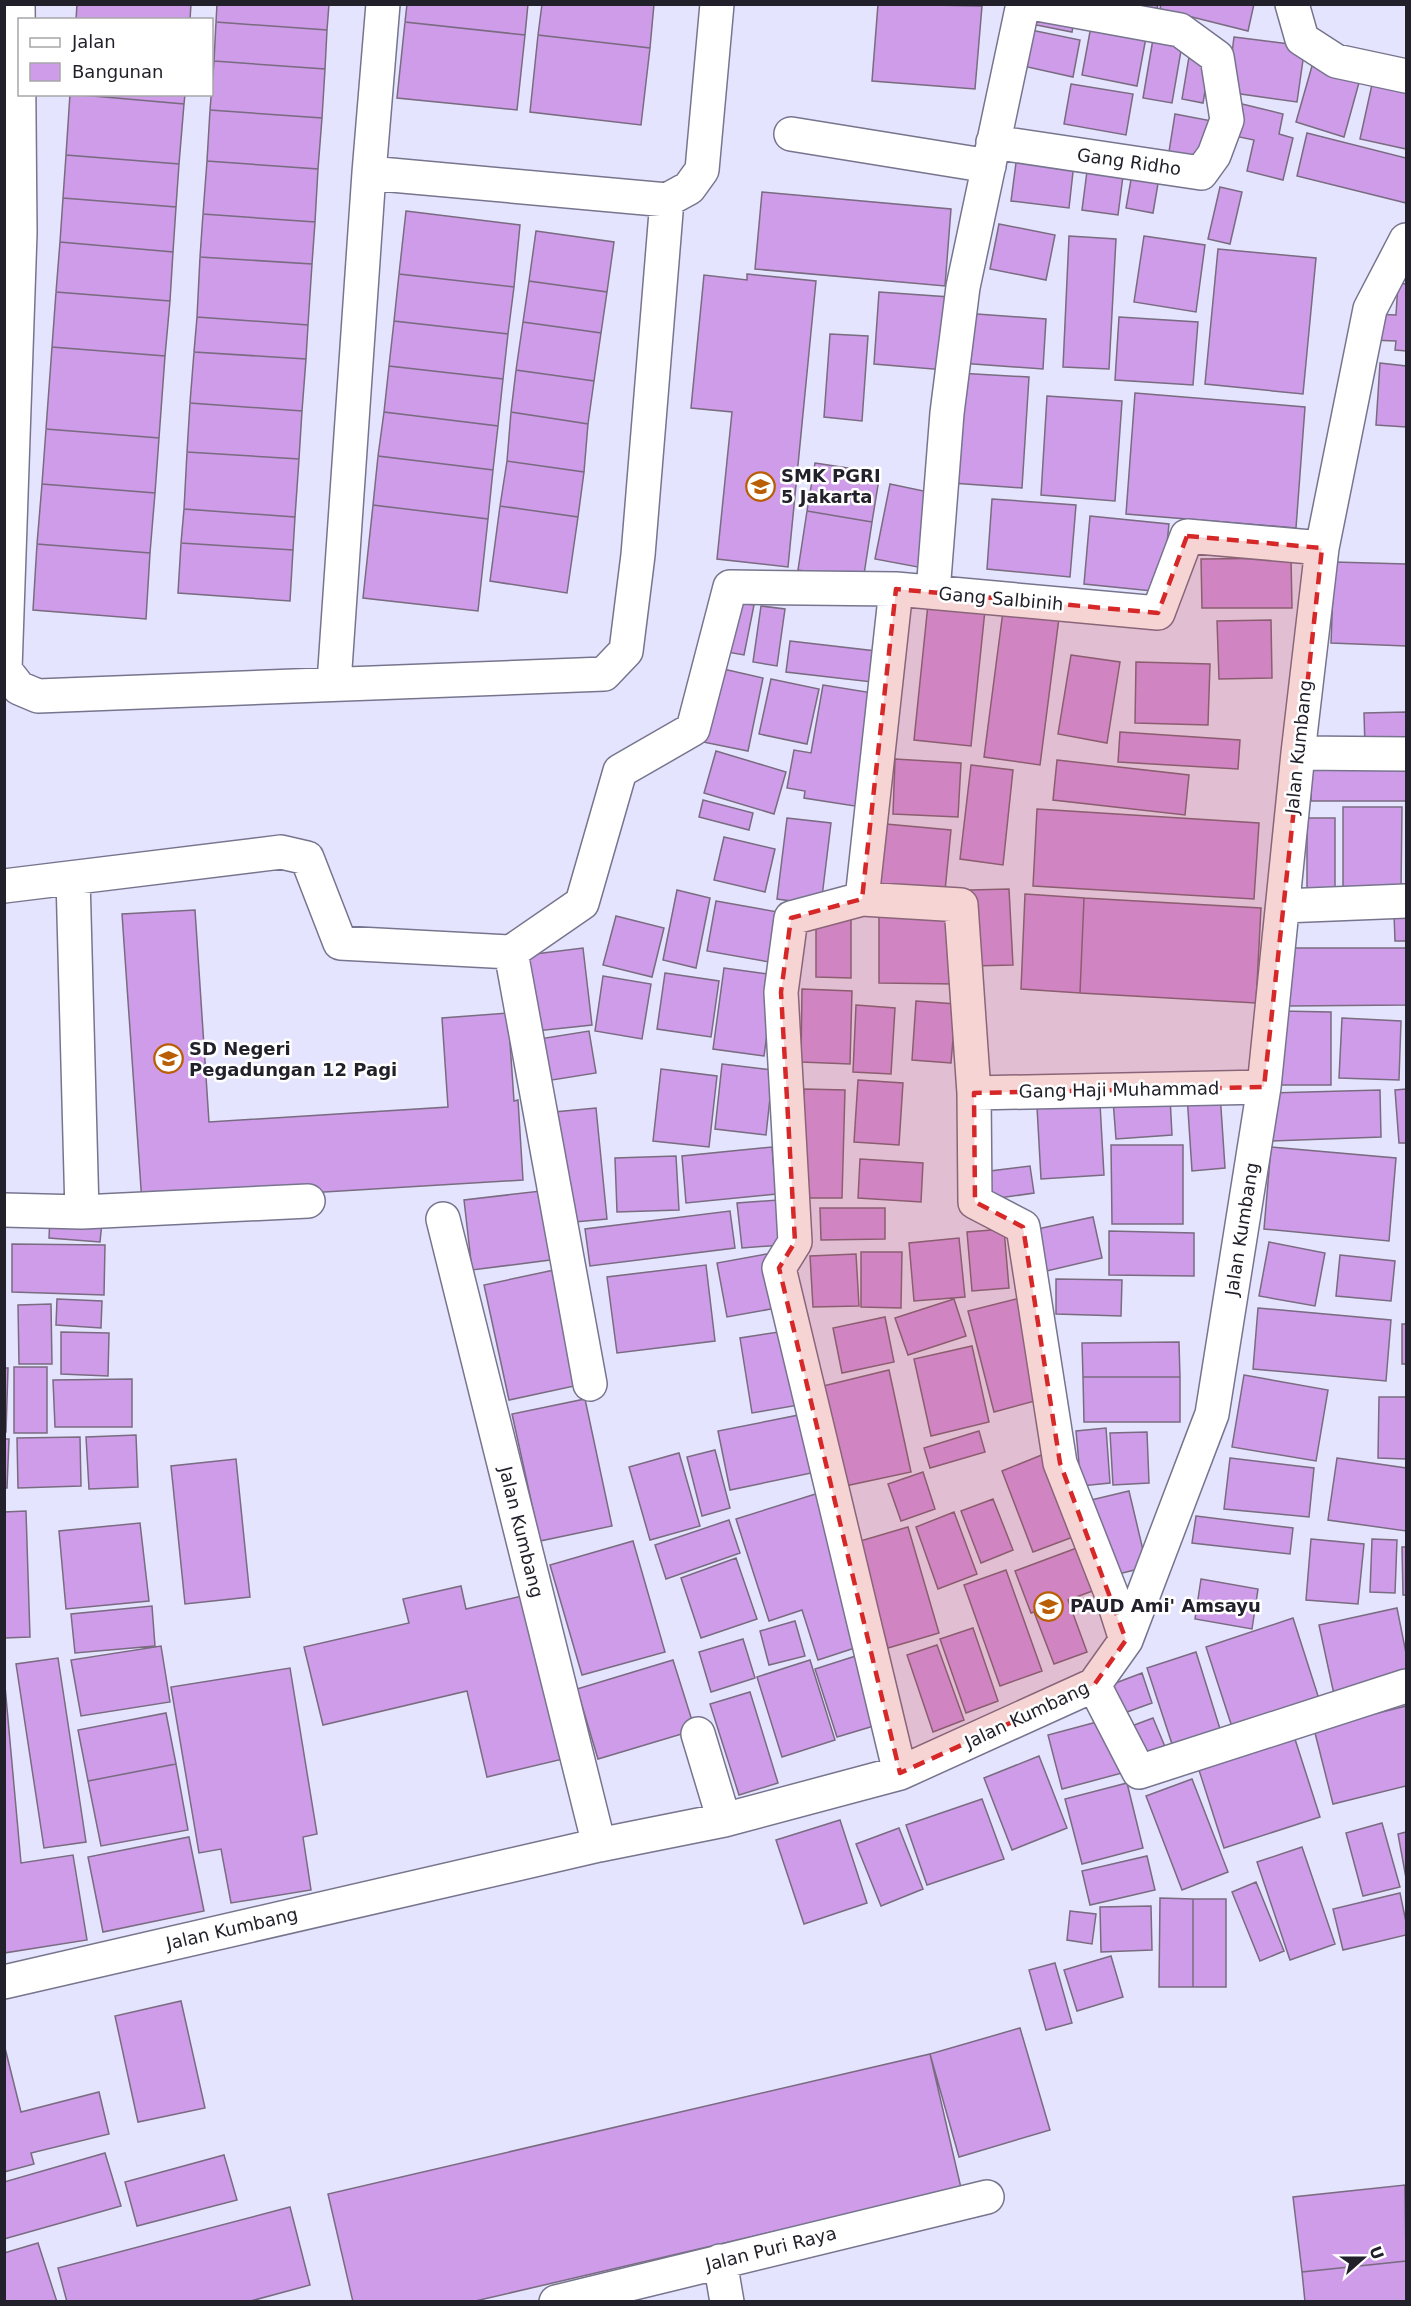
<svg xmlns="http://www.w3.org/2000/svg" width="1411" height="2306" font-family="'DejaVu Sans',sans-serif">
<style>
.building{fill:#cf9ce9;stroke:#796b80;stroke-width:1.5}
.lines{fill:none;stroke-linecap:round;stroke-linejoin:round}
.minor-casing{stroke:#77758d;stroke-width:36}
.minor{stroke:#fff;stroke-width:33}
.marked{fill:#d62828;fill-opacity:0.2;stroke:#d62828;stroke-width:4.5;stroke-dasharray:12 8;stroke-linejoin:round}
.labels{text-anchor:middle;stroke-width:5;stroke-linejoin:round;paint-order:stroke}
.street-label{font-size:18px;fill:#22212b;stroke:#fff}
.poi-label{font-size:18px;font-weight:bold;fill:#22212b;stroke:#fff;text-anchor:start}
</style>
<rect width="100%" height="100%" fill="#e5e4fe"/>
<path class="building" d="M77 4H191L190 20H76Z
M217 4H329L327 30 216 22Z
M407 4H528L525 35 405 22Z
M542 4H654L650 48 538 35Z
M878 4 982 6 975 89 872 81Z
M1107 4H1158L1156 13Z
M1161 4H1254L1248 31 1160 9Z
M1029 7 1075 17 1072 32 1026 23Z
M1092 21 1147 32 1137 86 1082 75Z
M216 22 327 30 325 69 214 61Z
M405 22 525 35 517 110 397 98Z
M1031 30 1080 40 1073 77 1023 66Z
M538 35 650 48 641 125 530 112Z
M1234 37 1305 46 1297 102 1227 92Z
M1153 39 1182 45 1172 103 1143 98Z
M1189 57 1210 61 1203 103 1182 99Z
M214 61 325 69 322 118 210 110Z
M1312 66 1360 79 1344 137 1296 122Z
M1373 80 1406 87V149L1360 139Z
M1071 84 1133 94 1126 135 1064 124Z
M70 94 184 104 179 164 66 155Z
M71 94H185L184 104Z
M1238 103 1283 114 1279 134 1293 138 1283 180 1247 171 1254 140 1230 135Z
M210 110 322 118 318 169 207 161Z
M1175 114 1212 121 1205 165 1168 158Z
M1307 133 1406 158V203L1297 176Z
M66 155 179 164 176 207 63 198Z
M1017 155 1074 163 1069 208 1011 201Z
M207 161 318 169 315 222 203 214Z
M1087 171 1123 176 1118 215 1082 210Z
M1132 174 1159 178 1153 213 1126 208Z
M1220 187 1242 192 1230 244 1208 239Z
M762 192 951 209 945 286 755 269Z
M63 198 176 207 173 252 60 242Z
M406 211 520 225 514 287 399 274Z
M203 214 315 222 312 264 200 257Z
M999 224 1055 235 1046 280 990 269Z
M536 231 614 242 607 292 529 281Z
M1069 236 1116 239 1109 369 1063 367Z
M1144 236 1205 245 1196 312 1134 302Z
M60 242 173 252 170 301 56 292Z
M1218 249 1316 258 1303 394 1205 384Z
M200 257 312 264 308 325 197 317Z
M399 274 514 287 508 334 394 321Z
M747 274 816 281 788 567 717 559 732 412 691 408 704 275 747 280Z
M529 281 607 292 601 333 523 322Z
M1398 283 1406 284V351L1395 350 1396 341 1371 340 1373 314 1396 315Z
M56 292 170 301 165 356 52 347Z
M879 292 950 297 945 370 874 364Z
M963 313 1046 319 1043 369 960 363Z
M197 317 308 325 306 359 194 352Z
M1119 317 1198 322 1193 385 1115 380Z
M394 321 508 334 503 379 389 366Z
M523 322 601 333 594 381 516 370Z
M830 334 868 336 862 421 824 417Z
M52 347 165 356 159 438 46 429Z
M194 352 306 359 302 411 190 403Z
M1380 363 1406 366V427L1376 425Z
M389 366 503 379 498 426 384 412Z
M516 370 594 381 588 424 511 412Z
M958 373 1029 377 1022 488 952 483Z
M1135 393 1305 407 1296 528 1126 514Z
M1047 396 1122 401 1115 501 1041 495Z
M190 403 302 411 299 459 187 452Z
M384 412 498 426 493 470 378 456Z
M511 412 588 424 584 472 507 461Z
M46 429 159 438 155 493 42 484Z
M187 452 299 459 295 517 184 509Z
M378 456 493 470 488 519 373 505Z
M507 461 584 472 578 517 500 506Z
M815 463 880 473 872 522 807 511Z
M42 484 155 493 150 553 37 544Z
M890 484 938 494 923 568 875 559Z
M992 499 1076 505 1070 577 987 569Z
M373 505 488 519 478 611 363 598Z
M500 506 578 517 567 593 490 581Z
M184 509 295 517 293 550 181 543Z
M807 511 872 522 863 581 798 570Z
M1090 516 1169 524 1162 592 1084 584Z
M181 543 293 550 290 601 178 593Z
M37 544 150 553 146 619 33 610Z
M1291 558 1292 608H1202L1201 559Z
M1334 562 1406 564V646L1331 643Z
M730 601 754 605 744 655 721 651Z
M928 604 985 610 971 746 914 740Z
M761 606 785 609 777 666 753 662Z
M1003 611 1059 618 1040 765 984 757Z
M1271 620 1272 678 1219 679 1217 621Z
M790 641 876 651 872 682 786 672Z
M1071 655 1120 662 1107 743 1058 734Z
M1136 662 1210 664 1208 725 1135 723Z
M719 668 763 678 748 751 703 742Z
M771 679 819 689 807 744 759 734Z
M823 685 879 694 861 807 804 798 805 791 787 788 794 750 811 753Z
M1406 712V746L1365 747 1364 713Z
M1120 732 1240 740 1238 769 1118 762Z
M716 751 786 772 774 814 704 793Z
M895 759 961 763 958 817 893 814Z
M1057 760 1189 775 1185 815 1053 800Z
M971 765 1013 770 1003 865 960 859Z
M1311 767H1406V801H1311Z
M703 800 753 813 749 830 699 817Z
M1343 807H1402L1401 891H1343Z
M1037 809 1259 823 1254 899 1033 886Z
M787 818 831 823 821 905 777 899Z
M1307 818H1335V902L1307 901Z
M875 823 951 830 945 891 868 884Z
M724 837 775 849 765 892 714 880Z
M1009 889 1013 965 972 966 970 890Z
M677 890 710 898 696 968 663 960Z
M1025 894 1084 898 1080 993 1021 989Z
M1084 898 1261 908 1256 1003 1080 993Z
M716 901 778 912 769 962 707 951Z
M195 910 209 1122 448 1107 442 1018 508 1013 514 1101 518 1100 523 1180 142 1203 122 914Z
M879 910H955V984L879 983Z
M1394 914H1406V941H1395Z
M616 916 664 928 652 977 603 965Z
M816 918 851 919V978L816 977Z
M583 948 592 1025 536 1031 527 955Z
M1288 948H1406V1005L1289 1006Z
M724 968 775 975 764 1056 713 1049Z
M665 973 719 981 711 1037 657 1029Z
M603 976 651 984 642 1039 595 1031Z
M802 989 852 991 850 1064 801 1062Z
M916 1001 956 1004 951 1063 912 1060Z
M856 1005 895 1008 891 1074 853 1072Z
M1279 1011 1331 1012V1085H1279Z
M1342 1018 1401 1021 1399 1080 1339 1078Z
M589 1031 596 1073 546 1081 539 1039Z
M722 1064 773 1070 766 1135 715 1129Z
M661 1069 717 1076 709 1147 653 1141Z
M858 1080 903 1083 899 1145 854 1142Z
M804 1089 845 1090 842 1198H802Z
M1406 1089V1143H1399L1395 1090Z
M1380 1090 1381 1137 1272 1141 1270 1093Z
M1220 1093 1225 1168 1192 1171 1187 1095Z
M1170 1097 1172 1135 1116 1139 1113 1100Z
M1100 1104 1104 1175 1041 1179 1037 1107Z
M596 1108 607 1219 564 1223 554 1112Z
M1111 1145H1183V1224H1112Z
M772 1147 776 1194 686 1203 682 1156Z
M1271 1147 1396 1158 1389 1241 1264 1229Z
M676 1156 679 1210 617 1212 615 1158Z
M860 1159 923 1163 921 1202 858 1198Z
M1030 1166 1034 1193 986 1200 982 1172Z
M541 1191 550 1260 472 1270 464 1200Z
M778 1200 782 1245 742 1248 737 1203Z
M820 1208H885V1239L821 1240Z
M730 1211 735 1248 590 1266 585 1229Z
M50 1217 102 1222 100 1242 49 1238Z
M1093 1217 1102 1258 1038 1273 1028 1231Z
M1004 1229 1009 1288 972 1291 967 1232Z
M1109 1231 1194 1233V1276L1109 1275Z
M959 1238 965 1297 914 1301 909 1243Z
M1269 1242 1325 1253 1315 1306 1259 1296Z
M12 1244 105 1245 104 1295 12 1292Z
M861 1252H902L901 1308 861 1307Z
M772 1253 782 1307 727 1317 717 1263Z
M856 1254 859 1306 813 1307 810 1256Z
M1340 1255 1395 1261 1391 1301 1336 1296Z
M706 1265 715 1341 617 1353 607 1277Z
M554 1270 579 1385 509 1400 484 1285Z
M1056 1279 1122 1280 1121 1316 1056 1314Z
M1020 1298 1046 1398 994 1412 968 1311Z
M57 1299 102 1301 101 1328 56 1325Z
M954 1299 966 1336 908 1355 895 1318Z
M51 1304 52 1364H19L18 1305Z
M1258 1308 1391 1320 1386 1381 1253 1369Z
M885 1317 894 1362 842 1373 833 1328Z
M1402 1324H1406V1364H1402Z
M792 1330 805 1404 752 1413 740 1338Z
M61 1332 109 1333 108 1376 61 1374Z
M1179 1342 1180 1377H1083L1082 1343Z
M972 1346 989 1422 931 1436 914 1359Z
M14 1367H47V1433H14Z
M4 1368H8L6 1432H4Z
M889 1370 911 1472 845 1486 823 1386Z
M1244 1375 1328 1390 1316 1461 1232 1447Z
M1083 1377H1180V1422H1084Z
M132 1379V1427H55L53 1380Z
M1379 1397H1406V1459L1378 1458Z
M585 1399 612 1526 540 1541 512 1414Z
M809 1413 821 1471 730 1490 718 1431Z
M1106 1428 1110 1483 1081 1486 1076 1431Z
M979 1431 985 1452 930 1468 924 1448Z
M1147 1432 1149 1483 1113 1485 1110 1433Z
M136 1435 138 1487 89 1489 86 1437Z
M80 1437 81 1486 18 1488 17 1438Z
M4 1439H9L7 1488H4Z
M715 1450 730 1508 702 1516 687 1457Z
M1049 1452 1081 1534 1033 1552 1002 1471Z
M679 1453 700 1526 650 1540 629 1467Z
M1230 1458 1314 1468 1309 1517 1224 1509Z
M1337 1458 1406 1468V1531L1328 1520Z
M236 1459 250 1597 185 1604 171 1466Z
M923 1472 935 1509 901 1521 888 1484Z
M1129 1491 1147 1567 1110 1576 1091 1500Z
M822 1492 867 1644 818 1660 802 1610 769 1621 736 1519Z
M993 1499 1013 1550 981 1563 961 1511Z
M26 1511 30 1637 4 1638V1512Z
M954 1512 977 1574 938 1589 916 1527Z
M1196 1516 1293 1528 1290 1554 1192 1543Z
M729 1520 740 1553 666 1579 655 1545Z
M140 1523 149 1601 66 1609 59 1531Z
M908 1527 939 1633 888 1648 857 1542Z
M1311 1539 1364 1544 1358 1604 1306 1600Z
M1372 1539 1397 1540 1395 1593 1370 1592Z
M633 1541 665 1652 582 1675 550 1565Z
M1082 1546 1098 1589 1068 1600 1087 1652 1054 1664 1034 1612 1031 1613 1015 1571Z
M1402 1547H1406V1595H1403Z
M736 1558 757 1619 701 1638 681 1578Z
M1006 1570 1042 1671 1000 1686 964 1585Z
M1201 1579 1258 1589 1252 1629 1195 1619Z
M461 1586 466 1609 531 1594 563 1759 487 1777 467 1691 323 1725 304 1647 409 1623 403 1599Z
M152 1606 155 1646 75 1653 71 1614Z
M1397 1608 1406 1653V1683L1335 1699 1319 1625Z
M1293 1618 1320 1702 1233 1730 1206 1647Z
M795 1621 805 1656 769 1665 760 1631Z
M973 1628 998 1701 966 1713 940 1639Z
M743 1639 755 1678 711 1692 699 1652Z
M937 1645 964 1720 933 1732 907 1655Z
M161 1646 170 1702 81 1716 71 1660Z
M1196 1652 1221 1732 1173 1747 1147 1668Z
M865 1653 887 1722 837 1737 815 1669Z
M58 1658 86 1842 44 1848 16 1664Z
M673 1660 695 1730 598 1759 577 1689Z
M810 1660 835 1740 782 1757 757 1677Z
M290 1668 317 1834 303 1837 311 1890 231 1903 221 1849 199 1853 171 1687Z
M1142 1673 1152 1703 1116 1716 1105 1687Z
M4 1675 21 1863 73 1855 87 1940 4 1953Z
M750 1692 778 1783 739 1795 710 1704Z
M1406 1706V1786L1333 1804 1314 1729Z
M166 1713 176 1764 88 1781 78 1730Z
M1153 1718 1166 1749 1142 1758 1129 1727Z
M1108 1719 1122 1773 1062 1789 1048 1735Z
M1294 1736 1320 1817 1224 1848 1198 1767Z
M1039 1756 1067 1828 1012 1850 984 1778Z
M176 1764 188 1830 101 1846 88 1781Z
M1192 1779 1228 1872 1182 1890 1146 1796Z
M1127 1783 1143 1848 1082 1864 1065 1799Z
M982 1799 1004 1859 927 1885 906 1825Z
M840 1820 867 1903 804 1924 776 1840Z
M1382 1823 1400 1887 1363 1896 1346 1833Z
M899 1828 923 1889 881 1906 856 1844Z
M1406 1832V1878L1398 1834Z
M189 1837 204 1911 103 1932 88 1857Z
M1302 1847 1335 1944 1290 1960 1257 1862Z
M1147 1856 1155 1890 1090 1905 1082 1871Z
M1256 1882 1284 1951 1260 1961 1232 1892Z
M1400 1893 1406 1922V1935L1343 1950 1333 1909Z
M1160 1898 1193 1899V1987H1159Z
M1193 1899H1226V1987H1193Z
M1151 1906 1152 1950 1101 1952 1100 1907Z
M1070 1911 1096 1914 1092 1944 1067 1940Z
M1111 1956 1123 1997 1077 2011 1064 1970Z
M1055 1963 1072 2023 1046 2030 1029 1970Z
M181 2001 205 2108 138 2122 115 2016Z
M1020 2028 1050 2130 959 2157 930 2054Z
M4 2044 21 2112 99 2092 109 2134 31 2153 34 2164 4 2172Z
M930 2054 961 2188 471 2302H353L328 2194Z
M105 2153 121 2206 4 2239V2182Z
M224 2155 237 2200 137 2226 125 2182Z
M1405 2185 1406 2261 1302 2272 1293 2197Z
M290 2207 310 2285 247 2302H67L58 2268Z
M38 2243 57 2302H4V2253Z
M1406 2261V2302H1305L1302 2272Z"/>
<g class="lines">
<defs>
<path id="minor" d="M18 4 20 233 5 670 19 688 38 696 604 674 626 651 638 555 667 200
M1292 4 1302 39 1336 61 1406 76
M791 134 989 166
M993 142 1201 173 1214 155 1227 120 1217 57 1180 30 1037 4
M369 173 667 200 689 188 702 170 717 4
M896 589 862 899 791 918 781 992 795 1242 779 1268 900 1773
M933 592 947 413 963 287 1023 4
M334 683 369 173 383 4
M1298 753 1406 754
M73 878 82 1212
M4 886 281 852 307 858 340 943 511 952
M862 899 961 905 974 1093 975 1202 1023 1227 1060 1463 1111 1593 1126 1640
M1283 906 1406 901
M974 1093 1264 1087
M4 1210 82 1212 308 1201
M443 1219 599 1845
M590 1384 511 952 582 903 620 771 693 729 730 587 896 589 1158 613 1187 536 1322 548
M1094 1685 1139 1772 1406 1686
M698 1734 724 1820
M4 1982 599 1845 724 1820 900 1773 1094 1685 1126 1640 1212 1414 1264 1087 1298 753 1322 548 1370 309 1406 240
M720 2261 727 2302
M556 2302 987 2197"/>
</defs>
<use href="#minor" class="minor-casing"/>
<use href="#minor" class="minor"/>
</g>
<path class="marked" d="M1187 536 1322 548 1264 1087 974 1093 975 1202 1023 1227 1060 1463 1126 1640 1094 1685 900 1773 779 1268 795 1242 781 992 791 918 862 899 896 589 1158 613Z"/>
<defs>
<symbol id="school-ring" viewBox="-11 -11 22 22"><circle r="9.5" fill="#fff" stroke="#b95e05" stroke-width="1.5"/><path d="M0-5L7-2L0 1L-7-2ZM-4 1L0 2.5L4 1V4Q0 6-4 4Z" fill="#b95e05"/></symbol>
</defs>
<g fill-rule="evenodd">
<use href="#school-ring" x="744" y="470" width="33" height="33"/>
<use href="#school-ring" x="152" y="1042" width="33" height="33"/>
<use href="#school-ring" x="1032" y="1590" width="33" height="33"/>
</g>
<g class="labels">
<g class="street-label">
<text transform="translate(1129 162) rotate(8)" y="6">Gang Ridho</text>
<text transform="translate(1001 599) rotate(5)" y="6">Gang Salbinih</text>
<text transform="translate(1299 747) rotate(-84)" y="6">Jalan Kumbang</text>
<text transform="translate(1119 1090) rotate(-1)" y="6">Gang Haji Muhammad</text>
<text transform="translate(1242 1229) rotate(-81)" y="6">Jalan Kumbang</text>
<text transform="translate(521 1532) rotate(76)" y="6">Jalan Kumbang</text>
<text transform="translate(1027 1715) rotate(-25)" y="6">Jalan Kumbang</text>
<text transform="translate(232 1929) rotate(-13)" y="6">Jalan Kumbang</text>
<text transform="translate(771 2249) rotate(-14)" y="6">Jalan Puri Raya</text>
</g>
<g class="poi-label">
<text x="781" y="482">SMK PGRI<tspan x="781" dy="21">5 Jakarta</tspan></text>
<text x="189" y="1055">SD Negeri<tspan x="189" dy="21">Pegadungan 12 Pagi</tspan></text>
<text x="1070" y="1612">PAUD Ami' Amsayu</text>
</g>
</g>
<rect width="1411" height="2306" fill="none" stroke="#22212b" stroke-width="12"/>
<rect x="18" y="18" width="195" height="78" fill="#ffffff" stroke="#a7a6aa" stroke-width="1.5"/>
<rect x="30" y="38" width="30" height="9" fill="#ffffff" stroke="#a7a6aa" stroke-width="1.5"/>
<text x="72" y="48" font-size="18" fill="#22212b">Jalan</text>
<rect x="30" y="63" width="30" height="18" fill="#cf9ce9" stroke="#a7a6aa" stroke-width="1.5"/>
<text x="72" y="78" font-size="18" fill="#22212b">Bangunan</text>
<g transform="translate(1363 2258) rotate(69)" stroke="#ffffff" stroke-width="4.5" paint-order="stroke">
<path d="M0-4.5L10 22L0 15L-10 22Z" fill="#22212b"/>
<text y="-9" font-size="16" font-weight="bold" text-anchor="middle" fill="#22212b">U</text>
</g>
</svg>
